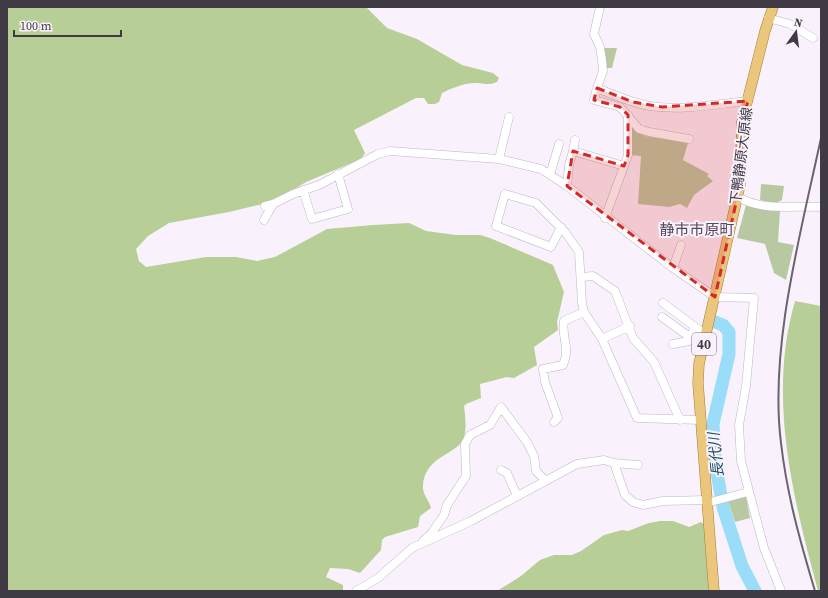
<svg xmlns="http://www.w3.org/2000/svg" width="828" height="598" font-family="'Source Serif 4','Noto Sans JP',serif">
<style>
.green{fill:#b8c9a1}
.forest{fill:#b8ce97}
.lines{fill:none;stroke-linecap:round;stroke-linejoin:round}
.river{stroke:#99ddf8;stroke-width:13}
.minor-casing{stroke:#c2b2ca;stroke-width:9}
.major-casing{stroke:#a57d30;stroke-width:11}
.minor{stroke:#fff;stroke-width:8}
.major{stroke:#eac77c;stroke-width:10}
.rail{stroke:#6a646e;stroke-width:2}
.marked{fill:#d62828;fill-opacity:0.2;stroke:#d62828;stroke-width:3;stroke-dasharray:8 5;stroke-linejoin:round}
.labels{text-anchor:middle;stroke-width:4;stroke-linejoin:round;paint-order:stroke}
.shield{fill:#f9f2fc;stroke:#78717b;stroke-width:1}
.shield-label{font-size:13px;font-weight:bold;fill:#403a44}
.street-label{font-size:14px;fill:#403a44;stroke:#f9f2fc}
.neighbourhood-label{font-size:15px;fill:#56485d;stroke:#f9f2fc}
.water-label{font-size:15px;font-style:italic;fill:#185063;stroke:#f9f2fc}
</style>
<rect width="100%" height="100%" fill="#f9f2fc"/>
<path class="green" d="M604 48H617L612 68H607Z
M630 126 645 136 688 143 683 160 709 174 707 176 713 181 694 195 687 208 680 204 669 207 638 204 641 156 630 155Z
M761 184 784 186 782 200 776 203 760 200Z
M746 205 780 210 778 242 794 245 786 280 774 273 765 244 737 238Z
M746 496 750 518 735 522 728 501Z"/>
<path class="forest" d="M7 7H366L387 28 417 39 462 65 493 73 499 78 497 82C487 86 485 83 476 83 464 83 452 88 442 93L439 102 435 104H428L424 98H416L354 130 365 153 361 159 306 182 275 201 229 212 169 223 148 236 136 249 139 261 146 267 206 257H236L257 261 275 257 327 229 373 225 409 223 426 231 456 235H480L490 238 553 265 564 292 557 322 558 330 534 347 537 365 514 378 507 377 480 384 481 398 466 404 464 406C465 415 467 427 464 437 460 454 425 455 423 485 422 494 429 500 431 508L420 516 418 527 385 537 382 540 381 550 360 573 348 569 330 568 326 577 343 585V591H7Z
M795 301 821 306V591H818C793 497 767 398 795 301Z
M660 521H673L689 527 701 522 705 525 710 591H497L521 576 540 560 554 555H572L581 551 604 535 622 530 628 531 649 523Z"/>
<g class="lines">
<path class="river" d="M715 322 723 325 729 332V354L713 424 715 461 723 507 742 566 755 591"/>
<defs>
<path id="minor" d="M600 7 594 34 600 47 602 60 603 71 597 88C614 95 632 103 650 106 682 111 716 104 748 101
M768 18 790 24 813 38
M597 88 594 100 620 107 639 129 649 132 689 139
M573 151 575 140
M499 159 509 117
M550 175 559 144
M567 186 569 165 573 151 624 166
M303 190 312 219 348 209 338 174
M738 197C764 212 792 205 821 207
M265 206 273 204 293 194 319 185 378 154 390 151 499 159 541 169 567 186 673 268 715 297 754 298 746 386 739 425 741 461 764 548 781 591
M605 218 628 155V115
M264 220 273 204
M561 227 551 247 496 226 505 194 536 203 565 232 579 252 582 303 584 312 602 339 637 418 701 420
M673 268 681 245
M581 277 593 276 615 291 633 338 654 362 680 420
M663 303 706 335
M662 317 691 338
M602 339 630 326
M673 344 689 341 695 327
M554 422 558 418 545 382 543 369 563 365C571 347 561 338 564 321L584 312
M614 463 638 465
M501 470 507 473 517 496
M707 503 748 492
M423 541 431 534 444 515 447 505 466 476 465 444 470 435 490 425 501 407 527 442 534 456 536 471 546 481
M356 591 378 578 412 548 471 521 577 464 604 460 614 463 625 495 633 502 643 505 663 501 707 500"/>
<path id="major" d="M714 591 698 383 699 364 740 185 742 122 765 31 773 7"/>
</defs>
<use href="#minor" class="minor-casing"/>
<use href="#major" class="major-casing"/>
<use href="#minor" class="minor"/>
<use href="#major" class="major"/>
<path class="rail" d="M815 591C800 541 787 495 781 443 769 348 801 232 821 138"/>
</g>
<path class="marked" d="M597 88 633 102 662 107 748 101 742 122 740 185 715 297 567 186 573 151 624 166 628 155V115L620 107 594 100Z"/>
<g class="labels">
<rect class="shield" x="692" y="333" width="24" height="22" rx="3"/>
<g class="shield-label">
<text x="704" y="349">40</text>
</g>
<g class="street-label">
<text transform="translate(741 156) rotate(-83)" y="5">下鴨静原大原線</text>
</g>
<g class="neighbourhood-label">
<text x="697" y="235">静市市原町</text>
</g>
<g class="water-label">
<text transform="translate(716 455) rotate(-96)" y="5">長代川</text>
</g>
</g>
<rect width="828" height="598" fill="none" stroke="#403a44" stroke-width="16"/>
<g transform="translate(796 32) rotate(14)" stroke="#f9f2fc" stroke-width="3" paint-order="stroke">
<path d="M0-3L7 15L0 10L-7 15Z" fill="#403a44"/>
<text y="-6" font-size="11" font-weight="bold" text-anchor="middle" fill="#403a44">N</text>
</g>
<path d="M14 30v6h107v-6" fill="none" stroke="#403a44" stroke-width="2"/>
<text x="20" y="30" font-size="12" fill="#403a44" stroke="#f9f2fc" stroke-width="3" paint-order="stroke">100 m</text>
</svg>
